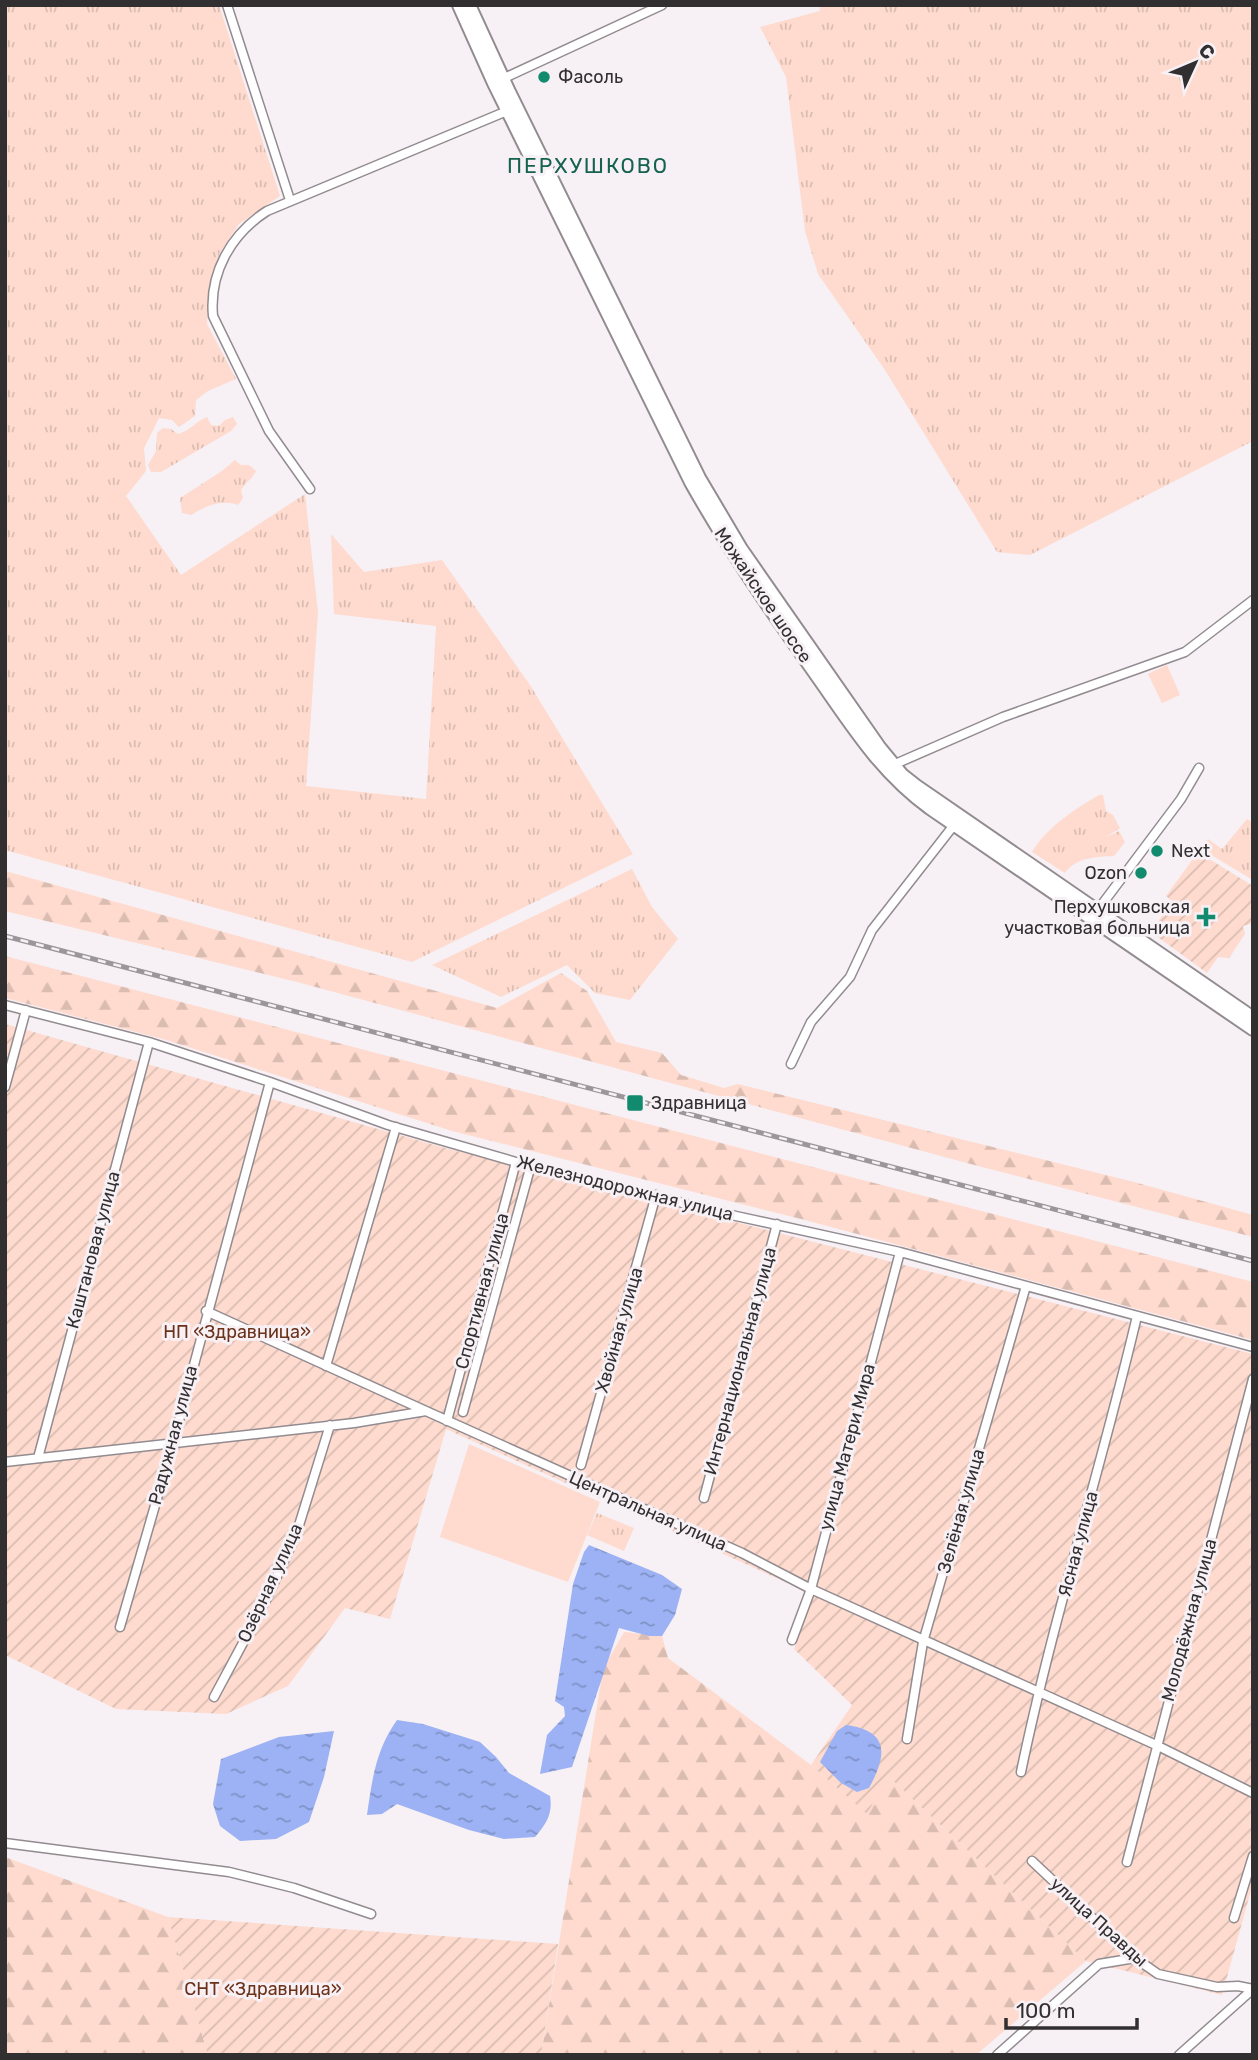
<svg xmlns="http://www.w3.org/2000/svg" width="1258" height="2060" font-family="Rubik,sans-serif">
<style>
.grass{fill:url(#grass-tufts)}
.forest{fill:url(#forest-firs)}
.garden{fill:url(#garden-furrows)}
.pitch{fill:#fedbce}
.water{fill:url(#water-ripples)}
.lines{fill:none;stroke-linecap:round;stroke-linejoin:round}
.minor-casing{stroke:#928b90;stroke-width:11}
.primary-casing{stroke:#928b90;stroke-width:16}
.minor{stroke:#fff;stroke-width:8}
.primary{stroke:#fff;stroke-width:12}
.rail-casing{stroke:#9b9699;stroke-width:5}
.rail{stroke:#f7f0f5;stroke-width:2.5;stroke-dasharray:8;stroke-linecap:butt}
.poi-dot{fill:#118a6d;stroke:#f7f0f5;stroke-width:2.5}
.labels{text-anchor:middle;stroke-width:6;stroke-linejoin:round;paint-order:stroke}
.poi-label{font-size:18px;fill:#322f31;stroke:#f7f0f5;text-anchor:start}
.street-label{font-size:18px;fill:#322f31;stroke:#f7f0f5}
.park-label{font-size:18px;fill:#6c3119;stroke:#f7f0f5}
.quarter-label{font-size:21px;letter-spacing:2px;fill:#15624d;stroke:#f7f0f5}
</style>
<defs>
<pattern id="grass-tufts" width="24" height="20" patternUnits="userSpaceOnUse" patternTransform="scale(1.75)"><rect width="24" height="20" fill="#fedbce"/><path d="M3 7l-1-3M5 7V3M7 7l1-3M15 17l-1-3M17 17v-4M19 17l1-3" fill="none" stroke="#dabcb1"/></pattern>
<pattern id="forest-firs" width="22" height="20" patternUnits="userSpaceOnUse" patternTransform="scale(1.75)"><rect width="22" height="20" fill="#fedbce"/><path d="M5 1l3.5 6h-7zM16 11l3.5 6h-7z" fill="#dabcb1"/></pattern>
<pattern id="garden-furrows" width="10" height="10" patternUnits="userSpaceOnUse" patternTransform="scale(1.75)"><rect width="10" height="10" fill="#fedbce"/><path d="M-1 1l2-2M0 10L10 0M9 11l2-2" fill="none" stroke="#dabcb1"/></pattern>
<pattern id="water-ripples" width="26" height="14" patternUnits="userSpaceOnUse" patternTransform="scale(1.75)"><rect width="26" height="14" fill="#9cb2f4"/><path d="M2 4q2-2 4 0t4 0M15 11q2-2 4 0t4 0" fill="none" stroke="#8091c6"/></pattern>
</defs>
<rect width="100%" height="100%" fill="#f7f0f5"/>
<path class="grass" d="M5 5H219L280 196 239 224 219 254 208 296 207 324 236 379 208 391 196 400 195 416 179 427 172 420 159 418 144 448 146 471 126 496 181 575 305 494 318 612 306 786 426 799 436 626 334 614 331 534 364 572 442 560 530 685 633 854 412 962 5 850Z
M819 5H1253V441L1030 555 997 552 885 370 818 274 805 231 786 77 760 27 820 11Z
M207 417 211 425 219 426 225 420 233 417 237 424 231 431 161 472H151L148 465 156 451 157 433 163 428 171 429 178 434C190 431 196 421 207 417Z
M235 460 241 465H249L256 471C252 479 246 482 241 490L243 498 238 505C221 499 206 506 191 515L182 513 180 498 222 471Z
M1099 795H1103L1106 811 1113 815 1120 828 1106 837 1119 831 1125 842 1114 856C1096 857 1076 857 1065 873L1032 852C1046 828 1075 809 1099 795Z
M1247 819 1253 823V880L1201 849 1208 839 1222 849Z
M632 869 652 907 678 939 630 1000 595 993 567 965 501 997 432 965Z
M597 1513 634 1528 624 1551 587 1535Z"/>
<path class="forest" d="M5 871 497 1008 561 973 587 991 616 1042 662 1053 681 1075 724 1088 738 1084 1134 1182 1253 1215V1237L978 1166 297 982 5 911Z
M5 956 1253 1282V1340L805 1220 452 1131 163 1039 5 998Z
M624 1632 662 1636 668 1658 811 1765 866 1813 888 1776 1086 1961 976 2055H541L603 1669Z
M5 1857 168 1917 208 2055H5Z"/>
<path class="garden" d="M1198 852 1253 886V923L1243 926 1245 934 1229 958 1218 957 1207 973 1151 932 1172 901 1166 896Z
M5 1024 449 1149 1253 1354V1883L1222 1995 1086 1961 888 1776 867 1814 811 1765 852 1705 794 1649 812 1594 446 1429 390 1619 345 1608 288 1686 226 1714 116 1709 5 1655Z
M168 1917 558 1944 541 2055H208Z"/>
<path class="pitch" d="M1167 665 1180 695 1162 703 1148 674Z
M469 1444 600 1502 568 1582 440 1537Z"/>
<path class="water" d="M589 1545 662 1575 682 1589 675 1615 662 1636H649L619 1628 572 1767 540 1774 547 1735 565 1716 564 1707 555 1701 573 1584 584 1552Z
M397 1720 423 1724 480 1742 496 1757 509 1773 550 1796C553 1814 546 1824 535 1837L504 1839 469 1830 397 1804 382 1814 367 1815C372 1780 376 1749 397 1720Z
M846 1725C890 1731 887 1755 869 1788L857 1792 841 1783 820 1762 837 1731Z
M334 1731 324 1777 309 1822 276 1839 240 1841 220 1826 213 1804 221 1759 279 1737Z"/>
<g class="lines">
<defs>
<path id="minor" d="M227 5 290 200
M500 80 662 5
M310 489 269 431 213 316C209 273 231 234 267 211L507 111
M893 765 1003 717 1185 652 1253 600
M1097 911 1181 799 1199 768
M5 1005 149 1042 270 1082 388 1125 516 1162 736 1216 900 1252 1253 1347
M791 1064 811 1022 850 977 872 930 954 825
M5 1087 26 1010
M206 1311 426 1411
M326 1366 396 1127
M463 1412 531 1165
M447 1421 516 1162
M38 1458 149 1042
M5 1462 354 1423 426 1411 742 1553 811 1589 1156 1745 1253 1793
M581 1465 656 1195
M704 1498 777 1224
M120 1627 173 1443 270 1082
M792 1640 811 1589 900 1252
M214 1697 266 1600 296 1535 330 1425
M907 1739 923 1642 1026 1286
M1021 1772C1053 1618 1101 1469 1137 1316
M5 1843 229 1872 294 1888 371 1914
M1032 1861 1135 1958 1158 1974 1217 1987 1238 1986 1253 1989
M1127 1862 1253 1379
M1234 1918 1253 1856
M997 2055 1099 1964 1135 1958
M1179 2055 1253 1989"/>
<path id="primary" d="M459 5 494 83 691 482C728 548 770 609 813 670 850 722 878 770 930 808L1253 1029
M469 5 509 92 699 478 741 549 879 747 902 775 916 786 1253 1018"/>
</defs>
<use href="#minor" class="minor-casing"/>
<use href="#primary" class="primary-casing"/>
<use href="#minor" class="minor"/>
<use href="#primary" class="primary"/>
<defs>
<path id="rail" d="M5 936 1253 1261"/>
</defs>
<use href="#rail" class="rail-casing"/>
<use href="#rail" class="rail"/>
</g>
<g class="poi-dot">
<circle cx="544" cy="77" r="7"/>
<circle cx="1157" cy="851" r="7"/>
<circle cx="1141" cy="873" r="7"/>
<path d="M1202.5 906.5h7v7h7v7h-7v7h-7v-7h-7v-7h7z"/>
<rect x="626" y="1094" width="18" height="18" rx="3.5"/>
</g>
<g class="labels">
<g class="poi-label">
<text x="558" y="83">Фасоль</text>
<text x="1171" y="857">Next</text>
<text x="1127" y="879" text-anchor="end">Ozon</text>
<text x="1190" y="913" text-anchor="end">Перхушковская<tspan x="1190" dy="21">участковая больница</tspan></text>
<text x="651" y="1109">Здравница</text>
</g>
<g class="street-label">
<text transform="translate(763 595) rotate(56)" y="6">Можайское шоссе</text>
<text transform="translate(625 1188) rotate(14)" y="6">Железнодорожная улица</text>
<text transform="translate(93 1250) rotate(-75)" y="6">Каштановая улица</text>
<text transform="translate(482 1291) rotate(-75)" y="6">Спортивная улица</text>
<text transform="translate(619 1330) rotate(-74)" y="6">Хвойная улица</text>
<text transform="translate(740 1361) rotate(-75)" y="6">Интернациональная улица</text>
<text transform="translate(173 1435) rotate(-75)" y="6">Радужная улица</text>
<text transform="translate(847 1447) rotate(-75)" y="6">улица Матери Мира</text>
<text transform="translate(648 1511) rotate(24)" y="6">Центральная улица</text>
<text transform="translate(961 1511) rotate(-74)" y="6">Зелёная улица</text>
<text transform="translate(1078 1544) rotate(-75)" y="6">Ясная улица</text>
<text transform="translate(270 1583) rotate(-65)" y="6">Озёрная улица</text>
<text transform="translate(1189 1620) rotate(-75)" y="6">Молодёжная улица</text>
<text transform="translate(1099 1922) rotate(42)" y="6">улица Правды</text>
</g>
<g class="park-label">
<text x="237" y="1338">НП «Здравница»</text>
<text x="263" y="1995">СНТ «Здравница»</text>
</g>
<g class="quarter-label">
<text x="588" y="173">ПЕРХУШКОВО</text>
</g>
</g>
<rect width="1258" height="2060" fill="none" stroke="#322f31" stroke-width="14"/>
<g transform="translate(1195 63) rotate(46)" stroke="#f7f0f5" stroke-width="5" paint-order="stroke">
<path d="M0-5L12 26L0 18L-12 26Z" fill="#322f31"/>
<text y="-10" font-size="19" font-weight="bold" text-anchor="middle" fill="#322f31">С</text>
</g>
<path d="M1006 2018v10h131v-10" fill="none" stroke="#322f31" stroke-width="3.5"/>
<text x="1016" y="2018" font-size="21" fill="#322f31" stroke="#f7f0f5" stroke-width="5" paint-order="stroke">100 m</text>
</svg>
